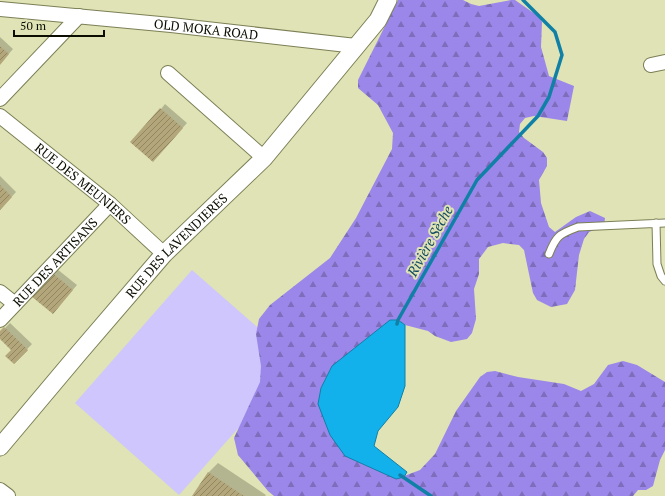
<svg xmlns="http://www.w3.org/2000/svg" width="665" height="496" font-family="'PT Serif',serif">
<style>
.green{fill:#cfc6fd}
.forest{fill:url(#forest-firs)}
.water{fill:#13b1ec;stroke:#1180a6}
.shadow{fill:#0003}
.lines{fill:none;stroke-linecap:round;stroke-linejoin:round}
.stream{stroke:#1180a6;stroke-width:3.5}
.building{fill:url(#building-hatch)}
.service-casing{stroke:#7c7f55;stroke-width:9}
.minor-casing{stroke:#7c7f55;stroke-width:16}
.tertiary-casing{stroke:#7c7f55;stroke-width:19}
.service{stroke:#fff;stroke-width:7}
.minor{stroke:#fff;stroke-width:14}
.tertiary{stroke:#fff;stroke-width:17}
.labels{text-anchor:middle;stroke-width:4;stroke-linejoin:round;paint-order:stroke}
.street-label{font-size:13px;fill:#0c0d01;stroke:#dfe3b5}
.water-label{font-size:14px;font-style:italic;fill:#134a63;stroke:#dfe3b5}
</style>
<defs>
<pattern id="forest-firs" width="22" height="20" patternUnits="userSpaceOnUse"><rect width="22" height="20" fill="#9b87e9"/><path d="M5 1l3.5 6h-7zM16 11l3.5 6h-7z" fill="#7d6dba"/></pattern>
<pattern id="building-hatch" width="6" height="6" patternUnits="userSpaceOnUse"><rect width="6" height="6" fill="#b4a67b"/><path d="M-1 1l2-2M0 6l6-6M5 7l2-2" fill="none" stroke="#918662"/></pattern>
</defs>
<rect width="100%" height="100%" fill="#dfe3b5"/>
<path class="green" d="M192 270 297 362 179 495 75 403Z"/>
<path class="forest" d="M398 0H463L471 4 479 6 511 0H515L538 16 542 22 541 47 549 76 574 86 567 121 534 116 525 118 520 124 519 132 524 138 543 152 547 158V166L539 180 541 203 549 227 555 232 576 217 590 211 605 218 604 226 589 232 584 239 579 255 575 290 567 304 551 307 537 300 533 293 524 250 519 245 503 243 488 247 479 259V274L474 289 476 319 472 333 467 339 451 342 435 336 428 331 405 325 398 320 321 388 396 479 420 470 435 454 456 411 480 377 487 372 495 371 518 377 564 384 581 391 594 384 608 365 623 361 637 365 665 382V450L660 460 653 486 646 490H638L633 496H274L268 491 238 455 234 438 260 382 261 366 256 334 259 319 270 305 330 258 356 218 392 149 393 133 378 105 358 88V80Z"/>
<path class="water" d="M390 320H398L405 325V386L398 407 378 431 374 446 407 472 404 477 396 479 345 456 330 435 318 404 321 388 332 366Z"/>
<path class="shadow" d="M0 37 13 49 0 64Z
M165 104 187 123 158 156 161 109Z
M0 176 16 192 0 210Z
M57 269 77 285 57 308 52 273Z
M10 323 32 344 14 363 12 350 0 338V333Z
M218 463 266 495 265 496H193L209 472Z"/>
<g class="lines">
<path class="stream" d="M397 324 398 320 477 180 538 116 549 97 562 55 555 32 523 0
M400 475 431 496"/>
</g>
<path class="building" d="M0 46 9 54 0 65Z
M160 108 183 128 153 162 130 142Z
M0 185 12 197 0 210Z
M51 272 73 290 53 314 31 296Z
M4 327 28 350 14 364 5 356 11 350 0 339V331Z
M208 472 244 496H192Z"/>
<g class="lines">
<defs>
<path id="service" d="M656 223 657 264 661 276 665 281
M549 254C556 236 559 234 578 227L665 223"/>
<g id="minor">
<path id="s1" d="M0 9 171 25 356 46"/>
<path d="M651 65 665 62"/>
<path d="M168 73 264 158"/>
<path d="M0 99 79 16"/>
<path id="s2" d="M0 116 110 204 164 254"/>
<path d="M0 292 15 304"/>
<path id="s3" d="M0 320 110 204"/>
<path d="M0 490 8 496"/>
</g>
<g id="tertiary">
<path id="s4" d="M0 447 79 353 164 254 264 158 378 20 388 0"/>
</g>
</defs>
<use href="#service" class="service-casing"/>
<use href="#minor" class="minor-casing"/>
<use href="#tertiary" class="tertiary-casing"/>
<use href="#service" class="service"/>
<use href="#minor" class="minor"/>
<use href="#tertiary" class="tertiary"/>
</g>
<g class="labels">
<g class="street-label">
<text dy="5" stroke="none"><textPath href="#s1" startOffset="207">OLD MOKA ROAD</textPath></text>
<text dy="5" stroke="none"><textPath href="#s2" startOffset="107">RUE DES MEUNIERS</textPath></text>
<text dy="5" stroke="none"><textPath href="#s4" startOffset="268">RUE DES LAVENDIERES</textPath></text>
<text dy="5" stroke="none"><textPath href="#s3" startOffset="80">RUE DES ARTISANS</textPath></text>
</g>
<g class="water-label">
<text transform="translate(430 241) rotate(-61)" y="5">Rivière Sèche</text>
</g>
</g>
<path d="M14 30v6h90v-6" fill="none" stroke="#0c0d01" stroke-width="2"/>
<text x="20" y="30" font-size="12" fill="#0c0d01" stroke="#dfe3b5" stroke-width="3" paint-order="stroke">50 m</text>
</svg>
